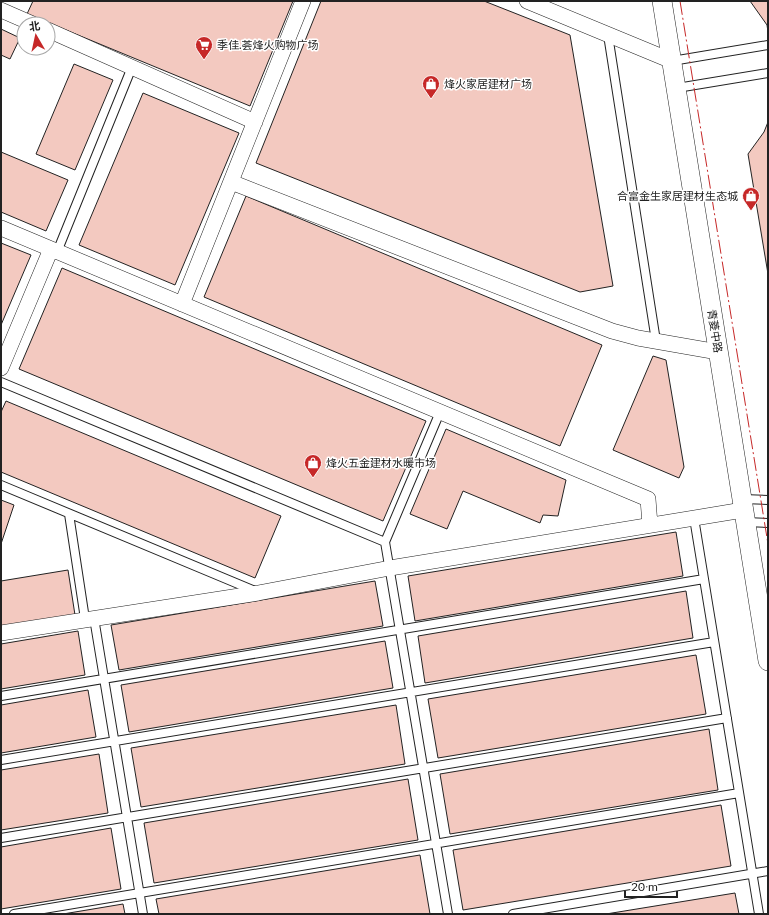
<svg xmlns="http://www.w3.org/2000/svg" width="769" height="915" font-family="Lato,'Noto Sans SC',sans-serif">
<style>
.building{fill:#f3c9c0;stroke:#222}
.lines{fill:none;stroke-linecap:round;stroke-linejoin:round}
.service-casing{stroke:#222;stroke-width:10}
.minor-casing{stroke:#222;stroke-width:16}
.tertiary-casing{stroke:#222;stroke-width:20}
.service{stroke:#fff;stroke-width:8}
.minor{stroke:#fff;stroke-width:15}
.tertiary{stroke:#fff;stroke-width:19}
.power{stroke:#c62828;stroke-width:1;stroke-dasharray:14 3 2 3;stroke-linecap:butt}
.labels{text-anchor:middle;stroke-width:3;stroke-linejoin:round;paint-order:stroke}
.poi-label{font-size:11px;fill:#222;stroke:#fff;text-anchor:start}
.street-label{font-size:11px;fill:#222;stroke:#fff}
</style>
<rect width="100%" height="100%" fill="#fff"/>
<path class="building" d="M33 1H293L250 106 27 14Z
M321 1H484L570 35 613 286 580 292 256 163Z
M750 1H768V32L767 25Z
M1 29 20 38 10 59 1 55Z
M74 64 113 80 75 170 36 154Z
M143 93 239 133 175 285 79 245Z
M768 122V274L748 154 764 132Z
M1 152 68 180 46 231 1 212Z
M246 196 602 345 560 446 204 297Z
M1 243 31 255 1 325Z
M62 268 426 421 383 521 19 369Z
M653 356 666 360 684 467 679 478 613 450Z
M6 401 281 516 255 578 1 472V412Z
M446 429 566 480 558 516 543 515 540 523 463 491 447 529 410 514Z
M1 500 14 505 1 544Z
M676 532 683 576 415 621 408 576Z
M68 570 75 615 1 627V581Z
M375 581 383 626 119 670 111 625Z
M686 591 693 638 425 683 418 636Z
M78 631 85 675 1 689V644Z
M385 641 393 688 129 732 121 685Z
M696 655 706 714 438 758 428 699Z
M88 690 96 737 1 753V705Z
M396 705 405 764 141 807 131 748Z
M709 729 718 790 450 834 440 774Z
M99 754 108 813 1 830V770Z
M408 779 418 840 154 883 144 823Z
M721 805 731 866 463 910 453 850Z
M111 828 121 889 1 909V847Z
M420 855 430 914H159L156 899Z
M735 893 739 914H606Z
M123 904 125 914H63Z"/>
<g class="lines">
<defs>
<path id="service" d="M608 35 656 341
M672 61 768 45
M677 88 768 73
M57 252 132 67
M1 382 385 542
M440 412 385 542 448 914
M1 485 255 591
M742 499 768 500
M69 514 85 619
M694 518 759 914
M745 522 768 523
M94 618 143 914
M1 696 704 579
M1 760 714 642
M1 838 727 718
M14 914 739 793
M513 914 768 871"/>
<path id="minor" d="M527 1 672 61
M1 10 33 24
M48 30 255 122
M231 182 612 331 638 338 718 352
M1 228 648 499 650 525
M182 304 303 1
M1 368 51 249
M1 633 258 593 390 568 743 510"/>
<path id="tertiary" d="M662 1 768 661"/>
</defs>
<use href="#service" class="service-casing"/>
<use href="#minor" class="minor-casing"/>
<use href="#tertiary" class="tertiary-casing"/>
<use href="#service" class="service"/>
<use href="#minor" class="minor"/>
<use href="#tertiary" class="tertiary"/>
<path class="power" d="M680 1 768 544"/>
</g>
<defs>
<symbol id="supermarket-pin" viewBox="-11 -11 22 30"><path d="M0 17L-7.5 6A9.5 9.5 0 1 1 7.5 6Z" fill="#c62828" stroke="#fff"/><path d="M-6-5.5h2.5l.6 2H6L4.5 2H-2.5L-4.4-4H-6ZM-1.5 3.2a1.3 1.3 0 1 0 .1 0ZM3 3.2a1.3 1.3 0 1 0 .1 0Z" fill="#fff"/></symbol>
<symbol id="shop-pin" viewBox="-11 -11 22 30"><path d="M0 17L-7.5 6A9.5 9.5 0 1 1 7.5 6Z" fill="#c62828" stroke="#fff"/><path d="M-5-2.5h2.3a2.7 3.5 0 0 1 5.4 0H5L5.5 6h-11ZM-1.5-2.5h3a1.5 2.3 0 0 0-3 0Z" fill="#fff"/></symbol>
</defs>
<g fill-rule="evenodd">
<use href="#supermarket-pin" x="194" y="35" width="20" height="27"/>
<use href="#shop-pin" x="421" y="74" width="20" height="27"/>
<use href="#shop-pin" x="741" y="186" width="20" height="27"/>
<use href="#shop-pin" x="303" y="453" width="20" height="27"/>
</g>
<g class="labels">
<g class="poi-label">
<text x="217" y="49">季佳.荟烽火购物广场</text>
<text x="444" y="88">烽火家居建材广场</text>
<text x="738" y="200" text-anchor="end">合富金生家居建材生态城</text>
<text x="326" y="467">烽火五金建材水暖市场</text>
</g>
<g class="street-label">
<text transform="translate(715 331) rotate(81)" y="4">青菱中路</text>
</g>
</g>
<rect width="769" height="915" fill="none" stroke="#222222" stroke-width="4"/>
<g transform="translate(36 36) rotate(351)"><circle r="19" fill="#ffffff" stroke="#a7a7a7"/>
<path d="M0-3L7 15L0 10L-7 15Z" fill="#c62828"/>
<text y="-6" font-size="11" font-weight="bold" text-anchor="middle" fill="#222222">北</text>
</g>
<path d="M625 891v6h52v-6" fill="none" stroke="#222222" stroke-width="2"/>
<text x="631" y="891" font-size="12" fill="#222222" stroke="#ffffff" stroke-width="3" paint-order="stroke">20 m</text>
</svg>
